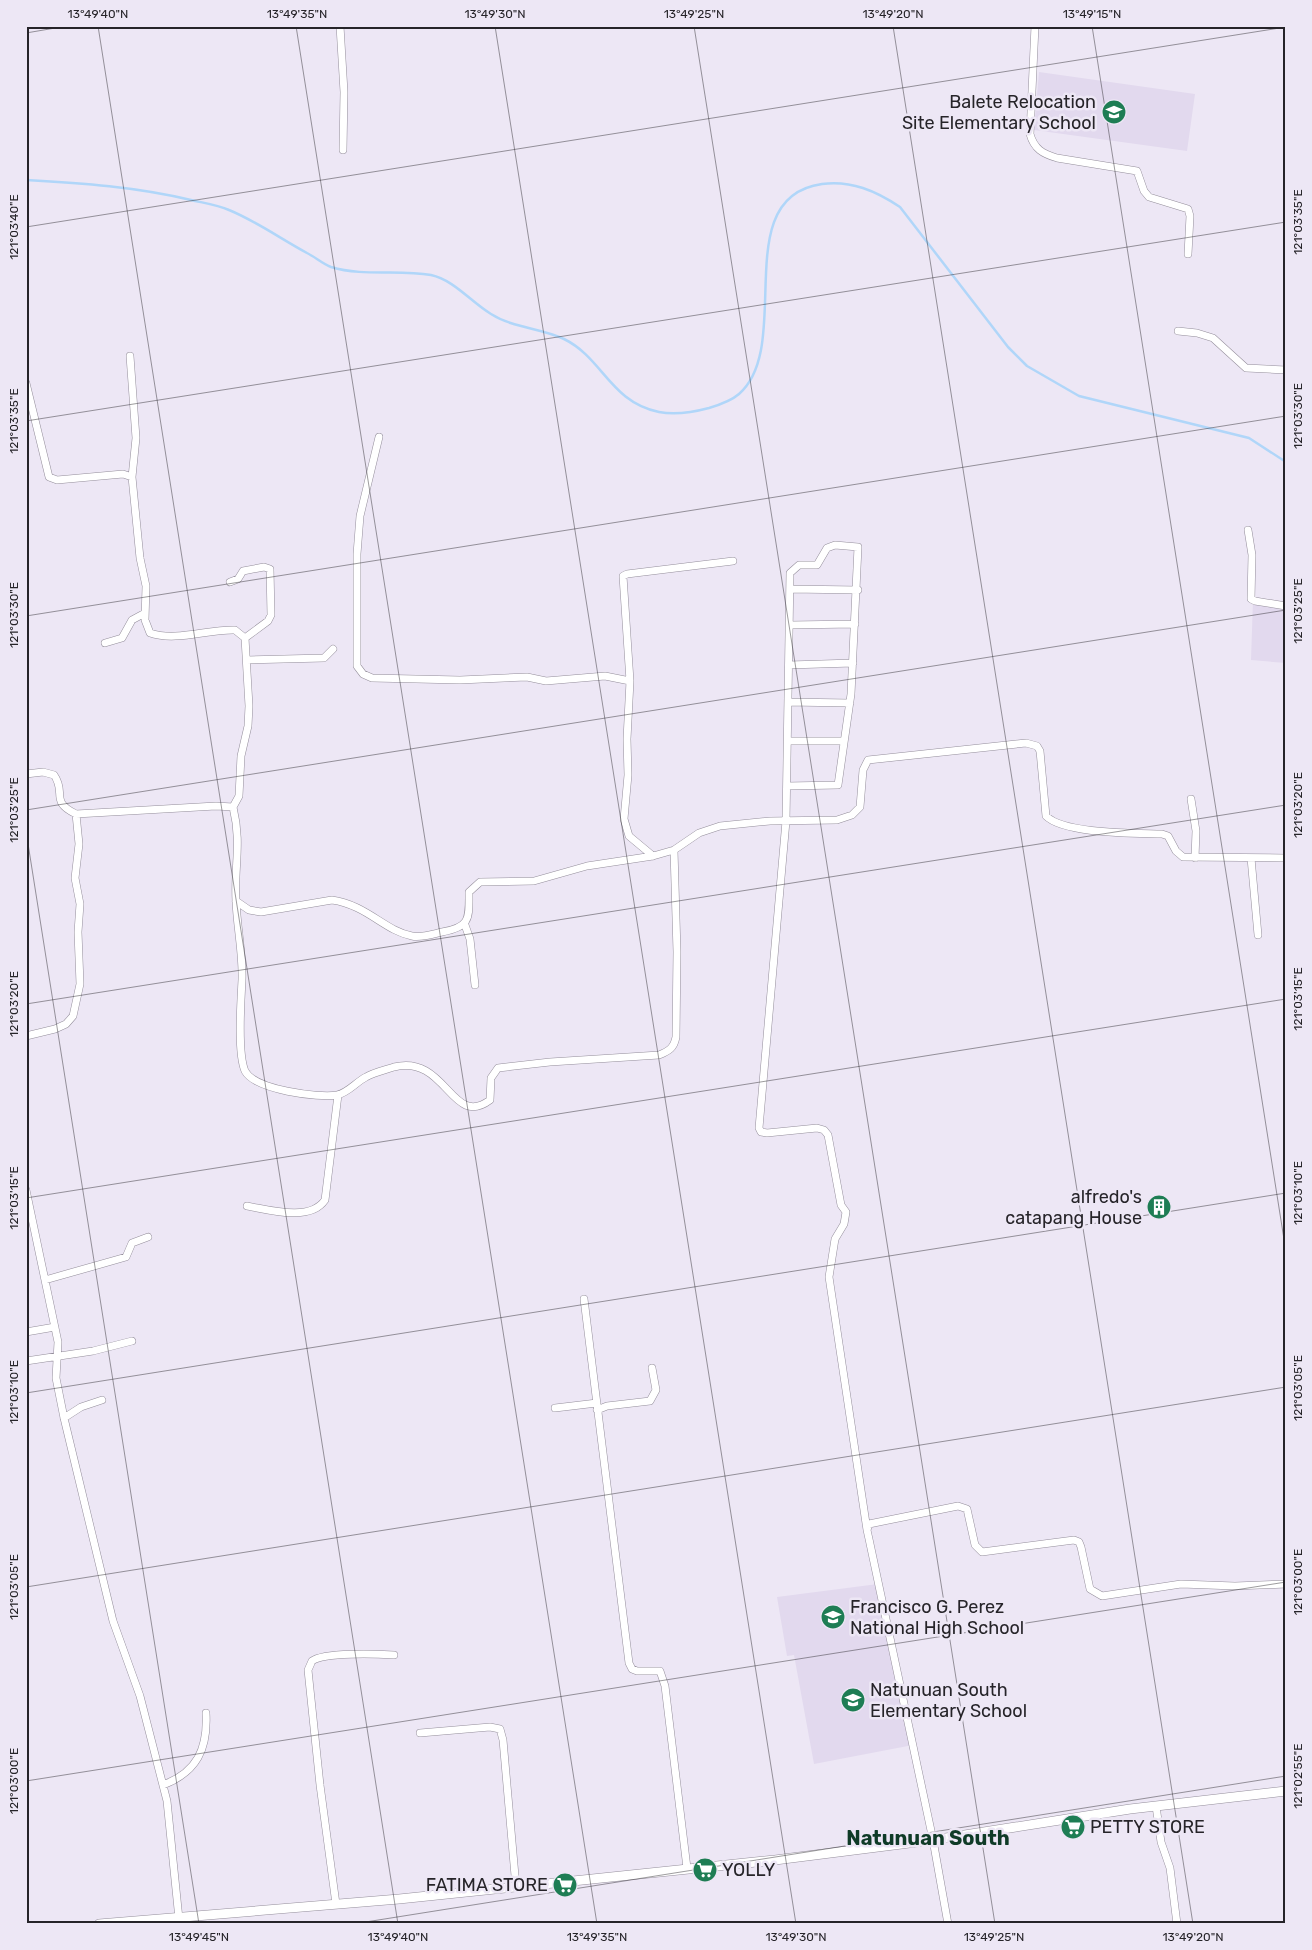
<svg xmlns="http://www.w3.org/2000/svg" width="1312" height="1950" font-family="Rubik,sans-serif">
<style>
.built{fill:#e2d9ee}
.lines{fill:none;stroke-linecap:round;stroke-linejoin:round}
.stream{stroke:#b0d6f9;stroke-width:2.5}
.minor-casing{stroke:#948e9b;stroke-width:8}
.tertiary-casing{stroke:#948e9b;stroke-width:10}
.minor{stroke:#fff;stroke-width:7}
.tertiary{stroke:#fff;stroke-width:9}
.ticks{fill:none;stroke:#262429;stroke-width:1;stroke-opacity:0.45}
.labels{text-anchor:middle;stroke-width:5;stroke-linejoin:round;paint-order:stroke}
.poi-label{font-size:18px;fill:#262429;stroke:#ede7f5;text-anchor:start}
.quarter-label{font-size:20px;font-weight:bold;fill:#0f3b27;stroke:#ede7f5}
.neatline{fill:none;stroke:#262429;stroke-width:2}
.ticks-label{font-size:12px;text-anchor:middle;fill:#262429}
</style>
<rect width="100%" height="100%" fill="#ede7f5"/>
<path class="built" d="M1039 72 1195 94 1187 151 1034 130Z
M1253 600 1286 601V663L1251 660Z
M878 1584 913 1745 814 1764 794 1655 787 1656 777 1597Z"/>
<g class="lines">
<path class="stream" d="M26 180C82 183 137 187 191 200 204 203 218 205 229 210 256 221 281 239 307 253 315 257 323 264 331 267 364 277 398 269 431 275 454 280 471 302 491 314 513 328 541 328 564 339 603 358 610 402 659 412 675 415 694 412 709 408 719 405 731 401 739 394 795 345 727 197 822 184 851 180 876 191 900 207L1008 347 1027 366 1079 396 1249 438 1286 462"/>
<defs>
<path id="minor" d="M340 26 344 92 343 150
M1035 26 1030 134C1034 149 1043 154 1057 158L1137 171 1144 191 1149 197 1188 209 1190 216 1188 254
M1178 331 1197 333 1213 338 1246 368 1286 370
M130 356 136 438 132 477
M26 383 49 477 57 480 123 474 132 477 140 558 146 586 145 620 150 633C176 642 208 629 235 630L245 638 249 706 248 726 241 756 239 796 233 807
M379 437 360 516 357 554V666L363 674 372 678 460 680 527 677 546 681 605 676 630 681
M1248 530 1252 555 1251 599 1255 601 1286 606
M230 582 238 579 243 571 264 567 270 569 271 615 268 621 245 638
M790 589 858 590
M790 625 855 624
M105 643 122 638 132 620 145 613
M247 660 324 658 333 649
M789 665 853 663
M788 702 850 703
M788 741H844
M26 774 43 772 54 775C67 793 49 801 76 814L216 806 233 807C242 844 234 865 236 901 237 927 243 954 242 980 241 1000 237 1053 245 1071 255 1090 318 1098 337 1095 348 1093 356 1082 366 1077 375 1072 385 1070 394 1067 447 1054 451 1129 490 1100L491 1078 498 1068 550 1062 659 1055C669 1051 674 1048 676 1037L677 952 674 850
M787 786 838 785 851 694 858 547 835 545 827 548 817 565H799L790 573 786 821 759 1128 761 1132 767 1133 817 1128 824 1130 828 1135 841 1205 846 1212 844 1224 835 1239 829 1277 867 1530
M1191 799 1196 831 1195 858
M653 856 629 836 624 819 628 775 627 739 630 681 623 576 627 574 733 561
M1251 858 1258 935
M236 901 249 910 261 912 332 900C367 905 385 931 412 936 421 938 433 934 442 932 471 927 469 918 469 892L480 882 534 881 587 866 653 856 674 850 699 833 720 826 770 821 837 820 852 815 860 807 863 770 868 760 1026 743 1037 746 1040 751 1046 816C1064 834 1135 833 1162 834L1168 836 1176 851 1183 857 1286 858
M465 925 470 939 475 985
M26 1036 55 1029 66 1024 73 1016 80 984 78 932 80 904 75 878 79 844 76 814
M26 1190 58 1342 56 1378 64 1418 113 1621 140 1696 167 1801 179 1919
M247 1206C270 1210 310 1222 325 1200L338 1095
M45 1280 126 1257 132 1243 148 1237
M584 1299 629 1663 632 1669 637 1671H660L665 1686 687 1868
M26 1332 55 1327
M26 1361 93 1351 132 1341
M555 1408 597 1403
M597 1410 607 1406 650 1401 656 1390 652 1368
M64 1418 81 1407 102 1400
M420 1733 490 1727 500 1729 503 1740 516 1887
M163 1785C197 1772 208 1749 206 1713
M1156 1806 1161 1842 1170 1868 1177 1924
M336 1904 320 1785 308 1670 312 1661C324 1652 377 1654 394 1655
M948 1924 933 1840 869 1539 867 1530 869 1524 958 1506 967 1509 975 1545 982 1552 1074 1540 1079 1542 1081 1547 1090 1589 1102 1596 1181 1584 1235 1586 1286 1584"/>
<path id="tertiary" d="M99 1924 399 1899 775 1860 933 1840 1130 1809 1286 1791"/>
</defs>
<use href="#minor" class="minor-casing"/>
<use href="#tertiary" class="tertiary-casing"/>
<use href="#minor" class="minor"/>
<use href="#tertiary" class="tertiary"/>
</g>
<path class="ticks" d="M98 26 398 1924M296 26 597 1924M495 26 796 1924M694 26 995 1924M893 26 1193 1924M1092 26 1286 1252M26 33 67 26M26 227 1286 27M26 421 1286 222M26 616 1286 416M26 810 1286 610M26 831 199 1924M26 1004 1286 805M26 1198 1286 999M26 1393 1286 1193M26 1587 1286 1387M26 1781 1286 1582M353 1924 1286 1776"/>
<defs>
<symbol id="school-disc" viewBox="-11 -11 22 22"><circle r="9.5" fill="#1e7d54" stroke="#ede7f5"/><path d="M0-5L7-2L0 1L-7-2ZM-4 1L0 2.5L4 1V4Q0 6-4 4Z" fill="#fff"/></symbol>
<symbol id="building-disc" viewBox="-11 -11 22 22"><circle r="9.5" fill="#1e7d54" stroke="#ede7f5"/><path d="M-4-6H4V6H1V3H-1V6H-4ZM-2.5-4.3h1.7v1.8h-1.7ZM.8-4.3h1.7v1.8H.8ZM-2.5-1h1.7V.8h-1.7ZM.8-1h1.7V.8H.8Z" fill="#fff"/></symbol>
<symbol id="supermarket-disc" viewBox="-11 -11 22 22"><circle r="9.5" fill="#1e7d54" stroke="#ede7f5"/><path d="M-6-5.5h2.5l.6 2H6L4.5 2H-2.5L-4.4-4H-6ZM-1.5 3.2a1.3 1.3 0 1 0 .1 0ZM3 3.2a1.3 1.3 0 1 0 .1 0Z" fill="#fff"/></symbol>
</defs>
<g fill-rule="evenodd">
<use href="#school-disc" x="1100" y="98" width="28" height="28"/>
<use href="#building-disc" x="1145" y="1193" width="28" height="28"/>
<use href="#school-disc" x="819" y="1603" width="28" height="28"/>
<use href="#school-disc" x="839" y="1686" width="28" height="28"/>
<use href="#supermarket-disc" x="1059" y="1813" width="28" height="28"/>
<use href="#supermarket-disc" x="691" y="1856" width="28" height="28"/>
<use href="#supermarket-disc" x="551" y="1871" width="28" height="28"/>
</g>
<g class="labels">
<g class="poi-label">
<text x="1096" y="108" text-anchor="end">Balete Relocation<tspan x="1096" dy="21">Site Elementary School</tspan></text>
<text x="1142" y="1203" text-anchor="end">alfredo's<tspan x="1142" dy="21">catapang House</tspan></text>
<text x="850" y="1613">Francisco G. Perez<tspan x="850" dy="21">National High School</tspan></text>
<text x="870" y="1696">Natunuan South<tspan x="870" dy="21">Elementary School</tspan></text>
<text x="1090" y="1833">PETTY STORE</text>
<text x="722" y="1876">YOLLY</text>
<text x="548" y="1891" text-anchor="end">FATIMA STORE</text>
</g>
<g class="quarter-label">
<text x="928" y="1845">Natunuan South</text>
</g>
</g>
<rect width="1312" height="1950" fill="none" stroke="#ede7f5" stroke-width="55"/>
<rect x="28" y="28" width="1256" height="1894" class="neatline"/>
<g class="ticks-label">
<text x="98" y="18">13°49'40"N</text>
<text x="297" y="18">13°49'35"N</text>
<text x="495" y="18">13°49'30"N</text>
<text x="694" y="18">13°49'25"N</text>
<text x="893" y="18">13°49'20"N</text>
<text x="1092" y="18">13°49'15"N</text>
<text transform="translate(1298 222) rotate(-90)" y="4">121°03'35"E</text>
<text transform="translate(14 227) rotate(-90)" y="4">121°03'40"E</text>
<text transform="translate(1298 416) rotate(-90)" y="4">121°03'30"E</text>
<text transform="translate(14 421) rotate(-90)" y="4">121°03'35"E</text>
<text transform="translate(1298 611) rotate(-90)" y="4">121°03'25"E</text>
<text transform="translate(14 615) rotate(-90)" y="4">121°03'30"E</text>
<text transform="translate(1298 805) rotate(-90)" y="4">121°03'20"E</text>
<text transform="translate(14 810) rotate(-90)" y="4">121°03'25"E</text>
<text transform="translate(1298 999) rotate(-90)" y="4">121°03'15"E</text>
<text transform="translate(14 1004) rotate(-90)" y="4">121°03'20"E</text>
<text transform="translate(1298 1193) rotate(-90)" y="4">121°03'10"E</text>
<text transform="translate(14 1198) rotate(-90)" y="4">121°03'15"E</text>
<text transform="translate(1298 1388) rotate(-90)" y="4">121°03'05"E</text>
<text transform="translate(14 1392) rotate(-90)" y="4">121°03'10"E</text>
<text transform="translate(1298 1582) rotate(-90)" y="4">121°03'00"E</text>
<text transform="translate(14 1587) rotate(-90)" y="4">121°03'05"E</text>
<text transform="translate(1298 1776) rotate(-90)" y="4">121°02'55"E</text>
<text transform="translate(14 1781) rotate(-90)" y="4">121°03'00"E</text>
<text x="199" y="1941">13°49'45"N</text>
<text x="398" y="1941">13°49'40"N</text>
<text x="597" y="1941">13°49'35"N</text>
<text x="796" y="1941">13°49'30"N</text>
<text x="994" y="1941">13°49'25"N</text>
<text x="1193" y="1941">13°49'20"N</text>
</g>
</svg>
